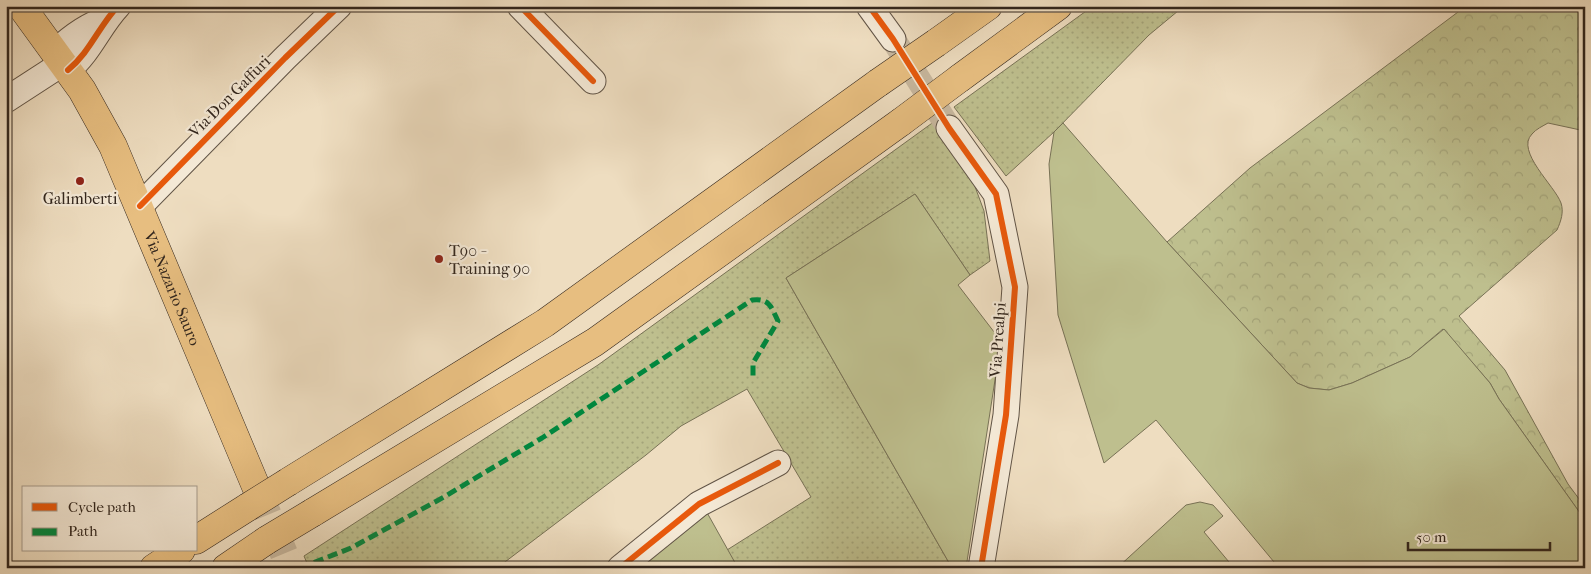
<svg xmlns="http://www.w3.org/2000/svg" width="1591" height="574" font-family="'IM FELL French Canon',serif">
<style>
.grass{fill:url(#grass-dots);stroke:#787256}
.forest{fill:url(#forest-crowns);stroke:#787256}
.garden{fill:#bebf8e;stroke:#787256}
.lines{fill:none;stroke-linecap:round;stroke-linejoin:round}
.minor-tunnel{stroke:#c8b89f;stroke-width:25;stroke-dasharray:25 12;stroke-linecap:butt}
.major-tunnel{stroke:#c8b89f;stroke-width:28;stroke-dasharray:28 14;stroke-linecap:butt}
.minor-casing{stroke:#615446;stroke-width:27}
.major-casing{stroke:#32261d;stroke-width:29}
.highway-casing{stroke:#32261d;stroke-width:29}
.minor{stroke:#f4e9d6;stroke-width:25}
.major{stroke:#e7be80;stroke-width:28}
.highway{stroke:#e7be80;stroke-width:28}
.highway-bridge-casing{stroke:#32261d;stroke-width:29;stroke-linecap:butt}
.highway-bridge{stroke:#e7be80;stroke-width:28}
.quiet{stroke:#00873e;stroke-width:5;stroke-dasharray:10 5;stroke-linecap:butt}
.cycleway-casing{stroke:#f4e9d6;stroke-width:9}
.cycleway{stroke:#e8590c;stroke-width:6}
.poi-dot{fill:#8f2418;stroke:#f4e9d6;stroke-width:2}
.labels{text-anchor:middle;stroke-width:4.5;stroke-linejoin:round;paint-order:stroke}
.street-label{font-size:16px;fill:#32261d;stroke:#f4e9d6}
.poi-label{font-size:16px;fill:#32261d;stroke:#f4e9d6}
</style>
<defs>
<pattern id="grass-dots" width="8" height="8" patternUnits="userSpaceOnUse" patternTransform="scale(1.25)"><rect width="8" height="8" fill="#bebf8e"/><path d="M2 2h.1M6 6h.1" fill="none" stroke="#a4a47a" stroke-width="1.8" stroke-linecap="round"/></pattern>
<pattern id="forest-crowns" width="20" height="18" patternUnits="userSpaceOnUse" patternTransform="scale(1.25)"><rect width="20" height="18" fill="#bebf8e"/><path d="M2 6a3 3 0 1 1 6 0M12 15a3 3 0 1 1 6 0" fill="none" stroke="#a4a47a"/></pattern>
</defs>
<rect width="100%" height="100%" fill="#eeddc0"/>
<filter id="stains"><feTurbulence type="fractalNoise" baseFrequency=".004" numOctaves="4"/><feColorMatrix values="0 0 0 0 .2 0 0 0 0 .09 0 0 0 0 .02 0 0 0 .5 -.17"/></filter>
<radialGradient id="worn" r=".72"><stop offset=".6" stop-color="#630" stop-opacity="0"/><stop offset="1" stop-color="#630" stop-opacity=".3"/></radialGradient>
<path class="grass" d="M1093 6H1184L1149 35 1054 132 1006 176 954 107Z
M935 121 970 173 984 211 990 261 970 275 915 194 786 278 952 568H738L727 550 811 497 747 389 681 426 646 455 497 568H309L304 556 598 365Z"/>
<path class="forest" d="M1455 6H1585V131L1548 123C1543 126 1536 129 1532 134 1515 151 1555 186 1561 203 1564 212 1561 221 1557 230L1459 316 1505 370 1568 484 1585 507V520L1499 399 1490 383 1443 329 1410 357 1352 383 1329 390 1309 388 1297 383 1167 242 1250 168 1458 12Z"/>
<path class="garden" d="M1063 123 1167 242 1297 383 1309 388 1329 390 1352 383 1410 357 1444 329 1490 383 1499 399 1585 520V568H1279L1156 420 1104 463 1058 315 1049 164 1054 132Z
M915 194 970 275 958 285 1001 341 966 568H952L786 278Z
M1200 502 1213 505 1223 516 1204 532 1234 568H1117L1186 505Z
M705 509 738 568H635Z"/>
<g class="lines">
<path class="minor-tunnel" d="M893 39 949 128"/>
<path class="major-tunnel" d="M257 489 290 568"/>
<defs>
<path id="minor" d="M520 6 593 81
M869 6 893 39
M55 52C69 39 86 25 105 20
M68 70C90 52 99 26 118 6
M6 100 63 63
M949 128 996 194 1015 287 1006 415 981 568
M140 206 285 58 339 6
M620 568 699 504 778 463"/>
<g id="major">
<path id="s1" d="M21 6 82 90 113 146 257 489"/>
</g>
<path id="highway" d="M936 43 988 6
M960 78 1058 6
M288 482 545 323 878 83
M312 513 595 342 901 122
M196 540 248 507
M154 568 181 550
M226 568 267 540"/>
</defs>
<use href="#minor" class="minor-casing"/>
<use href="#major" class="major-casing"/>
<use href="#highway" class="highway-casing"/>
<use href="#minor" class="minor"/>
<use href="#major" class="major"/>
<use href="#highway" class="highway"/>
<defs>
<path id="highway-bridge" d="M878 83 936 43
M901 122 960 78
M248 507 288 482
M267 540 312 513"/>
</defs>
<use href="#highway-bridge" class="highway-bridge-casing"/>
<use href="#highway-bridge" class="highway-bridge"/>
<path class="quiet" d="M300 568 351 548 444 497 542 438 752 300C770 298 771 307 778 321L753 363V377"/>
<defs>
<path id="cycleway" d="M520 6 593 81
M869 6 893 39 949 128 996 194 1015 287 1006 415 981 568
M68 70C90 52 99 26 118 6
M140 206 285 58 339 6
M620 568 699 504 778 463"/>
</defs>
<use href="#cycleway" class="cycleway-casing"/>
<use href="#cycleway" class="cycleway"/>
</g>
<g class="poi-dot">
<circle cx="80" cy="181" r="5"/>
<circle cx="439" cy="259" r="5"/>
</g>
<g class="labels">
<g class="street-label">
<text transform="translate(229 96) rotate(-45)" y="6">Via Don Gaffuri</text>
<text dy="6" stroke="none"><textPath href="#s1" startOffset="322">Via Nazario Sauro</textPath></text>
<text transform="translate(997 340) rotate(-86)" y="6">Via Prealpi</text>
</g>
<g class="poi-label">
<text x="80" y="204">Galimberti</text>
<text x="449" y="256" text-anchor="start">T90 -<tspan x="449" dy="18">Training 90</tspan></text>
</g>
</g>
<rect width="1591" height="574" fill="none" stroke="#eeddc0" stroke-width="25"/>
<rect x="8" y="8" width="1576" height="559" fill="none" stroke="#32261d" stroke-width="2.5"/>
<rect x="12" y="12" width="1566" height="549" fill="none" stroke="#32261d"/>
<rect x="22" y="486" width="175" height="65" fill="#f4e9d6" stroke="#a69b8c"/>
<rect x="32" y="503" width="25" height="8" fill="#e8590c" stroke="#a69b8c"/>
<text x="68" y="512" font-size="15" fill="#32261d">Cycle path</text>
<rect x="32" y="528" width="25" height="8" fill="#00873e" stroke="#a69b8c"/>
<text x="68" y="536" font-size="15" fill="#32261d">Path</text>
<path d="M1408 542v8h142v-8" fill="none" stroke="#32261d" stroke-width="2.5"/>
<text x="1416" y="542" font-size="15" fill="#32261d" stroke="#f4e9d6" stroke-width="4" paint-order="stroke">50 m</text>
<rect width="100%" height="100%" filter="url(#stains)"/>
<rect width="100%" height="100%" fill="url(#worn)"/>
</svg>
